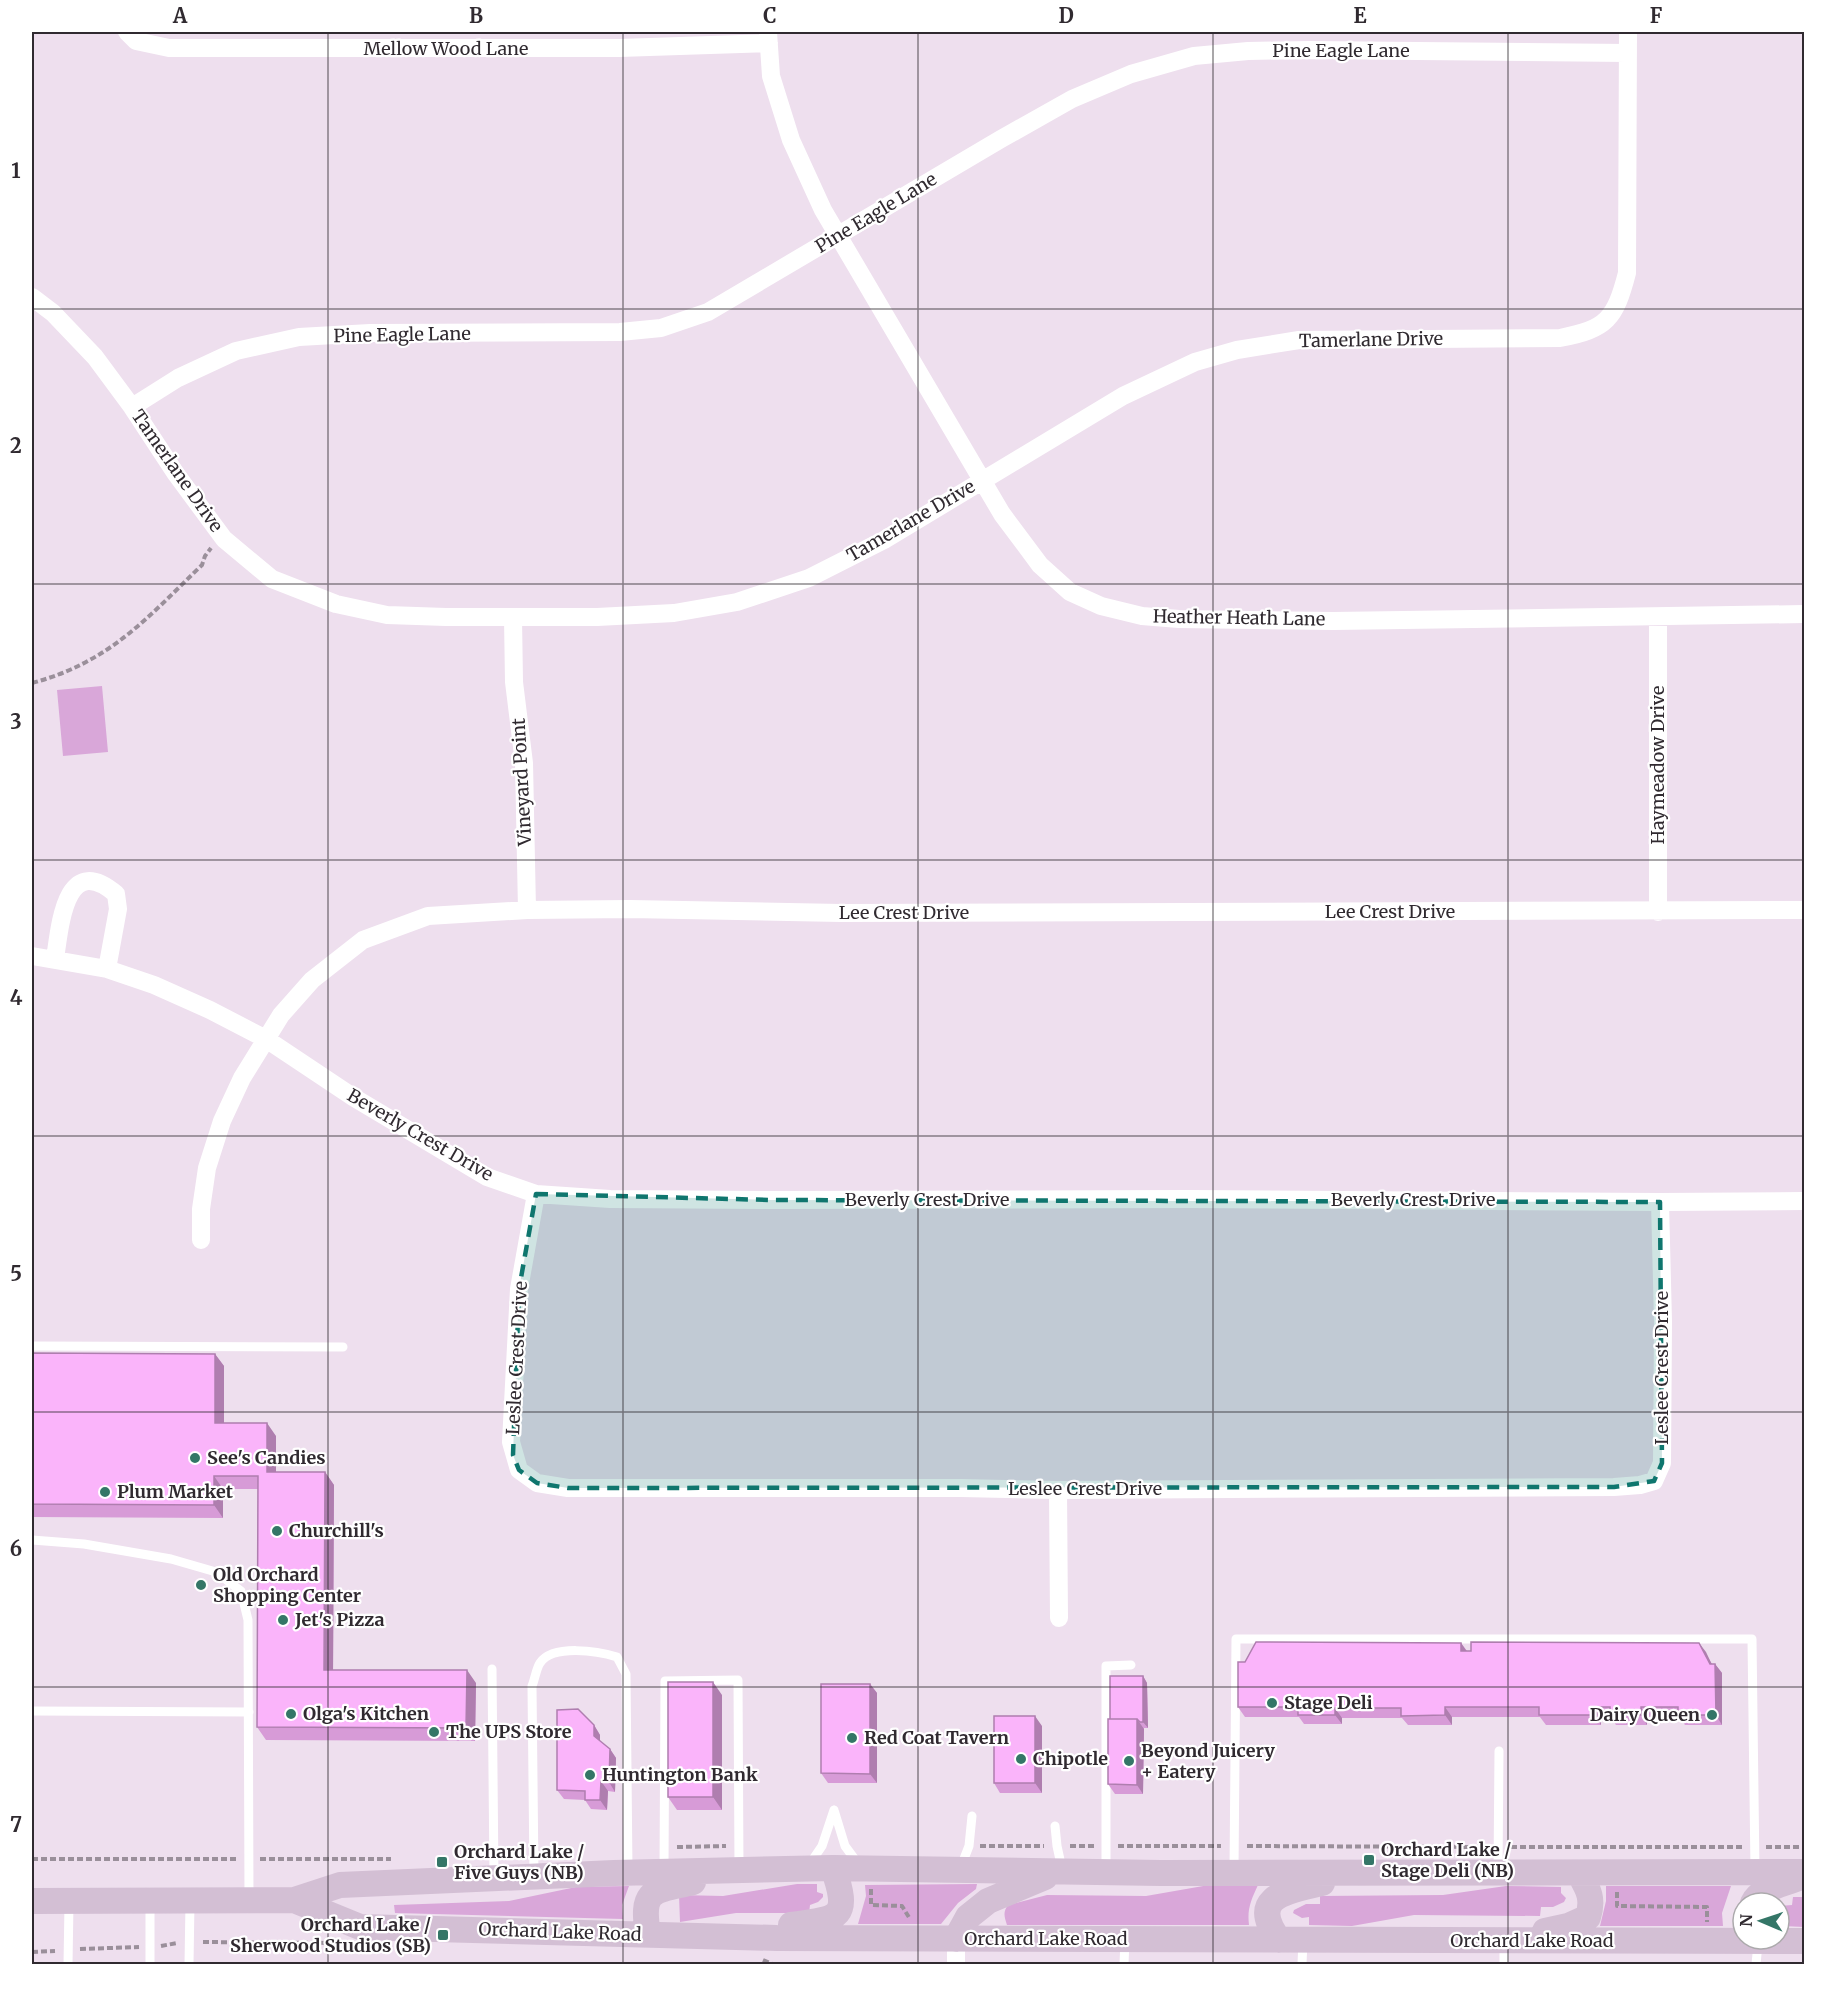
<svg xmlns="http://www.w3.org/2000/svg" width="1836" height="1996" font-family="Merriweather,serif">
<style>
.green{fill:#d9a7d9}
.lines{fill:none;stroke-linecap:round;stroke-linejoin:round}
.path{stroke:#9a8f9a;stroke-width:4;stroke-dasharray:6 3;stroke-linecap:butt}
.service{stroke:#fff;stroke-width:9}
.minor{stroke:#fff;stroke-width:18}
.secondary{stroke:#d3bfd4;stroke-width:26}
.wall{fill:#d79bd7}
.shaded-wall{fill:#af7eaf}
.building{fill:#fab4fa;stroke:#af7eaf;stroke-width:1.5}
.marked{fill:#0f766e;fill-opacity:0.2;stroke:#0f766e;stroke-width:4.5;stroke-dasharray:12 8;stroke-linejoin:round}
.grid{fill:none;stroke:#302a30;stroke-width:1.5;stroke-opacity:0.55}
.poi-dot{fill:#347667;stroke:#fff;stroke-width:2}
.labels{text-anchor:middle;stroke-width:4.5;stroke-linejoin:round;paint-order:stroke}
.street-label{font-size:18px;fill:#302a30;stroke:#fff}
.poi-label{font-size:18px;font-weight:bold;fill:#302a30;stroke:#fff;text-anchor:start}
.neatline{fill:none;stroke:#302a30;stroke-width:2}
.grid-label{font-size:20px;text-anchor:middle;font-weight:bold;fill:#302a30}
</style>
<rect width="100%" height="100%" fill="#eedfee"/>
<path class="green" d="M102 686 108 752 63 756 57 690Z
M797 1884H817V1892L823 1894V1897L818 1902 810 1905 809 1913H736L680 1922 679 1895 723 1896Z
M977 1884 976 1889 958 1903 941 1924H858L866 1896 865 1885Z
M1209 1885H1258C1251 1900 1247 1909 1249 1925H1007C1004 1916 1003 1912 1008 1905L1047 1895 1146 1896Z
M629 1886 622 1905 623 1919 395 1913 394 1905 509 1901 576 1887Z
M1506 1886 1561 1887V1893L1566 1898 1564 1902 1553 1907H1541L1540 1916 1414 1915 1352 1926 1309 1925V1917L1302 1918 1293 1913 1294 1910 1306 1904H1320V1896L1443 1895Z
M1606 1886H1731L1722 1913 1723 1926H1600L1606 1901Z
M1793 1897H1804V1927L1783 1926V1919L1779 1918V1906L1792 1905Z"/>
<g class="lines">
<path class="path" d="M32 683C110 662 146 619 202 565L205 556 211 548
M980 1846H1044
M1070 1846H1095
M1118 1846H1221
M1247 1846 1485 1847
M677 1847 726 1846
M1511 1847H1743
M1766 1847H1804
M32 1859H238
M260 1859H391
M871 1889V1905L902 1906 910 1919
M1617 1892V1906L1707 1907V1922
M203 1942 339 1943
M161 1946 177 1943
M80 1949 139 1947
M32 1952 55 1951
M763 1960 772 1964"/>
<path class="service" d="M32 1346 343 1347
M32 1540 84 1544 171 1559 216 1572 241 1591 248 1620 249 1898
M492 1669 494 1877
M32 1711 249 1712
M834 1810 845 1846 859 1865
M1055 1826 1057 1846 1062 1869
M809 1865 822 1846 834 1810
M960 1869 969 1846 972 1816
M664 1870 665 1681 738 1680 739 1869
M1106 1870V1666L1131 1665
M1234 1871 1236 1639H1752L1755 1871
M1498 1872 1499 1751
M534 1875 532 1686C535 1679 536 1669 540 1663 553 1644 598 1651 617 1657L626 1674 628 1870
M68 1964 69 1904
M150 1964V1903
M189 1964 190 1903
M1124 1964 1125 1940
M1302 1964 1303 1940
M1504 1964V1943
M1756 1964 1758 1944"/>
<path class="minor" d="M127 32 136 41 169 48H619L769 43
M768 32 771 76 791 140 823 210 1002 514 1040 565 1070 592 1101 606 1142 616 1179 619 1333 621 1804 614
M32 297 53 313 95 357 132 407 176 474 224 539 272 579 336 604 387 615 446 617H597L674 613 737 602 809 578 884 540 1123 396 1195 362 1237 350 1299 340 1560 338C1607 329 1615 319 1627 273L1628 32
M132 407 178 378 236 351 299 337 370 333 620 332 661 328 708 312 1001 139 1072 99 1131 74 1194 56 1248 51 1309 50 1628 53
M513 618 514 682 524 763 527 910
M1658 912V618
M32 956 107 969 154 985 210 1010 266 1039 353 1097 487 1177 536 1194 610 1199 771 1200 1189 1199 1660 1202 1804 1201
M55 959C60 926 65 851 116 894L118 909 107 969
M536 1194 519 1289 511 1442 519 1470 537 1483 568 1488H961L1058 1490 1614 1487 1640 1485 1654 1481 1662 1463 1663 1322 1660 1202
M201 1240V1209L207 1168 222 1121 242 1078 281 1015 312 980 363 940 428 916 527 910 630 909 841 913 1804 910
M1058 1490 1059 1618
M956 1939V1964"/>
<path class="secondary" d="M294 1900 360 1927 777 1938 1804 1941
M32 1901 294 1900 340 1885 614 1873 833 1868 1161 1873 1804 1872
M1753 1903C1760 1888 1784 1884 1799 1878
M791 1925C837 1919 852 1920 833 1868
M1545 1931 1568 1926 1588 1917C1594 1898 1588 1889 1579 1873
M648 1934C640 1887 655 1891 693 1882
M956 1939 968 1917 988 1901 1045 1877
M1279 1940C1246 1895 1290 1891 1322 1883"/>
</g>
<path class="wall" d="M32 1353 215 1354 224 1366V1423L276 1436V1472H325L334 1485 333 1670 476 1683 475 1741 266 1740 257 1727 258 1489H223V1518L32 1517Z
M1461 1643 1467 1651 1699 1643 1712 1664H1715L1722 1673V1725H1685L1679 1717H1647V1725H1616L1610 1717H1601V1725H1546L1540 1717H1452V1725H1408L1402 1718H1342V1724H1304L1299 1717H1245L1238 1707 1245 1662Z
M1143 1676 1147 1683 1148 1728H1144L1143 1794H1115L1108 1784 1110 1719Z
M870 1684 877 1693V1783H828L821 1773Z
M722 1695V1810H677L668 1797Z
M594 1725 600 1735V1742L610 1749 616 1758 615 1792 608 1791 607 1810 591 1809 585 1800 564 1799 557 1790Z
M1042 1726V1793H1000L994 1783Z"/>
<path class="shaded-wall" d="M215 1354 224 1366V1436L215 1423Z
M267 1423 276 1436V1485L267 1472Z
M325 1472 334 1485 333 1683 324 1670Z
M214 1476 223 1489V1518L214 1505Z
M1461 1643 1468 1653 1461 1651Z
M1699 1643 1706 1652 1715 1671V1664L1722 1673V1725L1716 1715 1710 1664Z
M467 1670 476 1683 475 1741 466 1728Z
M1143 1676 1147 1683 1148 1728 1143 1722Z
M713 1682 722 1695V1810L713 1797Z
M870 1684 877 1693V1783L870 1774Z
M1445 1707 1452 1717V1725L1445 1715Z
M1595 1707 1601 1717V1725L1594 1715Z
M1641 1707 1647 1717V1725L1641 1715Z
M1335 1708 1342 1718V1724L1335 1715Z
M1035 1716 1042 1726V1793L1035 1783Z
M1137 1719 1144 1729 1143 1794 1137 1785Z
M594 1725 600 1735V1746L594 1736Z
M610 1749 616 1758 615 1792 609 1782Z
M601 1781 608 1791 607 1810 600 1800Z"/>
<path class="building" d="M32 1353 215 1354V1423H267V1472H325L324 1670H467L466 1728 257 1727 258 1476H214V1505L32 1504Z
M1256 1642 1461 1643V1651H1471V1642L1699 1643 1710 1664H1715L1716 1715H1678V1707H1641V1715H1610V1707H1595L1594 1715H1539V1707H1445V1715L1401 1716V1708H1335V1715H1298V1707H1238V1662H1245Z
M1110 1676H1143V1722H1140L1137 1719H1110Z
M668 1682H713V1797H668Z
M821 1684H870V1774L821 1773Z
M578 1709 594 1725V1736L610 1749 609 1782 601 1781 600 1800H585V1791L557 1790V1710Z
M994 1716H1035V1783H994Z
M1108 1719H1137V1785L1108 1784Z"/>
<path class="marked" d="M536 1194 771 1200 1660 1202 1662 1463 1654 1481 1614 1487 568 1488 537 1483 519 1470 513 1455 519 1289Z"/>
<path class="grid" d="M328 32V1964M623 32V1964M918 32V1964M1213 32V1964M1508 32V1964M32 309H1804M32 584H1804M32 860H1804M32 1136H1804M32 1412H1804M32 1687H1804"/>
<g class="poi-dot">
<circle cx="195" cy="1458" r="6"/>
<circle cx="105" cy="1492" r="6"/>
<circle cx="277" cy="1531" r="6"/>
<circle cx="201" cy="1585" r="6"/>
<circle cx="283" cy="1620" r="6"/>
<circle cx="1272" cy="1703" r="6"/>
<circle cx="291" cy="1714" r="6"/>
<circle cx="1712" cy="1715" r="6"/>
<circle cx="434" cy="1732" r="6"/>
<circle cx="852" cy="1738" r="6"/>
<circle cx="1021" cy="1759" r="6"/>
<circle cx="1129" cy="1761" r="6"/>
<circle cx="590" cy="1775" r="6"/>
<rect x="1363" y="1854" width="12" height="12" rx="3"/>
<rect x="436" y="1856" width="12" height="12" rx="3"/>
<rect x="437" y="1929" width="12" height="12" rx="3"/>
</g>
<g class="labels">
<g class="street-label">
<text x="446" y="55">Mellow Wood Lane</text>
<text x="1341" y="57">Pine Eagle Lane</text>
<text transform="translate(876 213) rotate(-31)" y="6">Pine Eagle Lane</text>
<text transform="translate(402 335) rotate(-1)" y="6">Pine Eagle Lane</text>
<text transform="translate(1371 340) rotate(-1)" y="6">Tamerlane Drive</text>
<text transform="translate(177 471) rotate(55)" y="6">Tamerlane Drive</text>
<text transform="translate(911 521) rotate(-30)" y="6">Tamerlane Drive</text>
<text transform="translate(1239 618) rotate(1)" y="6">Heather Heath Lane</text>
<text transform="translate(1658 765) rotate(-90)" y="6">Haymeadow Drive</text>
<text transform="translate(522 782) rotate(-93)" y="6">Vineyard Point</text>
<text x="1390" y="918">Lee Crest Drive</text>
<text x="904" y="919">Lee Crest Drive</text>
<text transform="translate(420 1135) rotate(30)" y="6">Beverly Crest Drive</text>
<text x="927" y="1206">Beverly Crest Drive</text>
<text x="1413" y="1206">Beverly Crest Drive</text>
<text transform="translate(517 1358) rotate(-87)" y="6">Leslee Crest Drive</text>
<text transform="translate(1662 1368) rotate(-90)" y="6">Leslee Crest Drive</text>
<text x="1085" y="1495">Leslee Crest Drive</text>
<text transform="translate(560 1932) rotate(2)" y="6">Orchard Lake Road</text>
<text x="1046" y="1945">Orchard Lake Road</text>
<text x="1532" y="1947">Orchard Lake Road</text>
</g>
<g class="poi-label">
<text x="207" y="1464">See's Candies</text>
<text x="117" y="1498">Plum Market</text>
<text x="289" y="1537">Churchill's</text>
<text x="213" y="1581">Old Orchard<tspan x="213" dy="21">Shopping Center</tspan></text>
<text x="295" y="1626">Jet's Pizza</text>
<text x="1284" y="1709">Stage Deli</text>
<text x="303" y="1720">Olga's Kitchen</text>
<text x="1700" y="1721" text-anchor="end">Dairy Queen</text>
<text x="446" y="1738">The UPS Store</text>
<text x="864" y="1744">Red Coat Tavern</text>
<text x="1141" y="1757">Beyond Juicery<tspan x="1141" dy="21">+ Eatery</tspan></text>
<text x="1033" y="1765">Chipotle</text>
<text x="602" y="1781">Huntington Bank</text>
<text x="1381" y="1856">Orchard Lake /<tspan x="1381" dy="21">Stage Deli (NB)</tspan></text>
<text x="454" y="1858">Orchard Lake /<tspan x="454" dy="21">Five Guys (NB)</tspan></text>
<text x="431" y="1931" text-anchor="end">Orchard Lake /<tspan x="431" dy="21">Sherwood Studios (SB)</tspan></text>
</g>
</g>
<rect width="1836" height="1996" fill="none" stroke="#ffffff" stroke-width="66"/>
<g transform="translate(1761 1921) rotate(272)"><circle r="28" fill="#ffffff" stroke="#acaaac" stroke-width="1.5"/>
<path d="M0-4.5L10 22L0 15L-10 22Z" fill="#347667"/>
<text y="-9" font-size="16" font-weight="bold" text-anchor="middle" fill="#302a30">N</text>
</g>
<rect x="33" y="33" width="1770" height="1930" class="neatline"/>
<g class="grid-label">
<text x="180" y="23">A</text>
<text x="476" y="23">B</text>
<text x="770" y="23">C</text>
<text x="1066" y="23">D</text>
<text x="1360" y="23">E</text>
<text x="1656" y="23">F</text>
<text x="16" y="178">1</text>
<text x="16" y="453">2</text>
<text x="16" y="729">3</text>
<text x="16" y="1005">4</text>
<text x="16" y="1281">5</text>
<text x="16" y="1556">6</text>
<text x="16" y="1832">7</text>
</g>
</svg>
